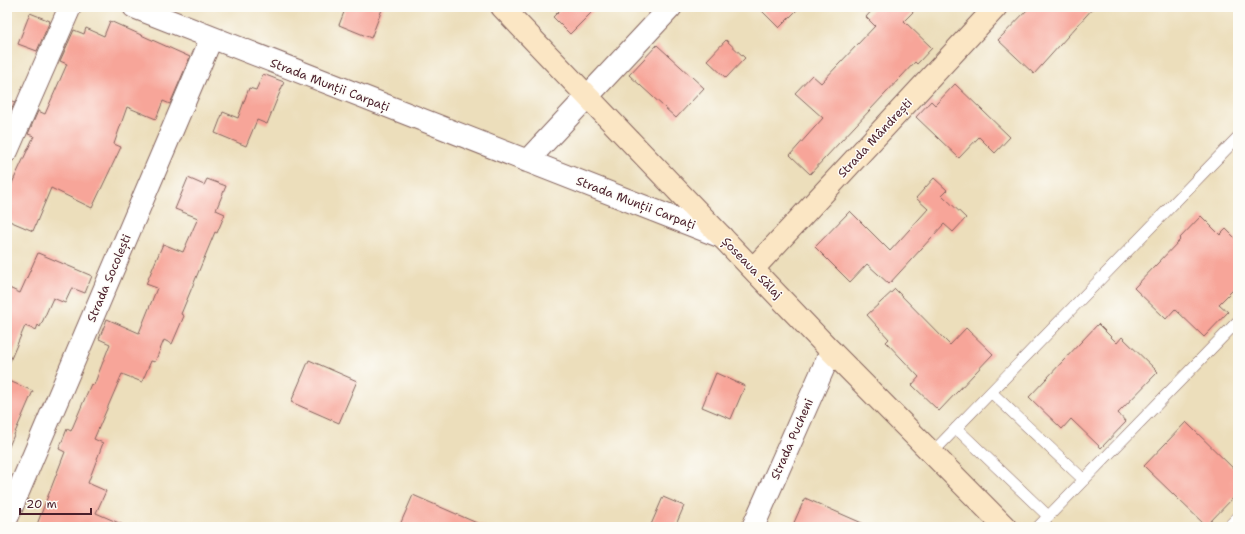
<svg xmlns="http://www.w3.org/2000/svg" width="1245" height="534" font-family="'Shantell Sans',sans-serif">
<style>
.building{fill:#f7a599}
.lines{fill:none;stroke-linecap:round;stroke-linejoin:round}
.lane-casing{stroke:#83625d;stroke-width:12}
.street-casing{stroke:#83625d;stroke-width:24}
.secondary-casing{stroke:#83625d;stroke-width:24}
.lane{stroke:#fff;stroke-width:11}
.street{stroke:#fff;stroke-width:22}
.secondary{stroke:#fbe6c4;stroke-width:22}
.labels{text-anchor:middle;stroke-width:3;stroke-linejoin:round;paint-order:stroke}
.street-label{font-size:12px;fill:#4a1f2b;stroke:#fdfcf7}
</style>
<rect width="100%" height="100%" fill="#fdfcf7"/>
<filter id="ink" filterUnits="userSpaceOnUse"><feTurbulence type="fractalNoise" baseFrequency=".025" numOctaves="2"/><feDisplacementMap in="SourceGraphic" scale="8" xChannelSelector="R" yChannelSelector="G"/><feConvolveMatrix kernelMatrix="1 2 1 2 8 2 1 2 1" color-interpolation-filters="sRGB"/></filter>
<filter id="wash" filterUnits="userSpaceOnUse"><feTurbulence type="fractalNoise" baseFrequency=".012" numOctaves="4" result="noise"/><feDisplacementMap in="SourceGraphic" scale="16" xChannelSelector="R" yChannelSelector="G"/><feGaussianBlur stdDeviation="0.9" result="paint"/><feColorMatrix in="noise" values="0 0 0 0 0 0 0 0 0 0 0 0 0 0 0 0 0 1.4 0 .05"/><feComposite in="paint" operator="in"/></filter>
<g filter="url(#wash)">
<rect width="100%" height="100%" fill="#ecdebb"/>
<g id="blocks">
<path class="building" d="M346 7H383L371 38 339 25Z
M563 7H597L570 34 553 17Z
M758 7H800L779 28Z
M875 7H918L904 21 932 48 917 64 915 62 810 174 790 155 823 118 795 93 812 75 821 83 875 26 866 17Z
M1030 7H1094L1034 74 998 40Z
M30 13 50 21 37 51 18 44Z
M110 21 190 57 170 104 163 101 156 119 127 107 114 144 121 147 92 208 51 188 33 231 7 220V194L34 136 28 134 38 111 45 114 67 64 60 61 74 30 84 34 86 28 104 36Z
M726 40 745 58 726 78 707 60Z
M657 45 704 88 676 118 629 75Z
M263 74 284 82 267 124 257 120 246 146 215 133 223 112 238 118 249 88 256 90Z
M955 84 1010 137 995 153 979 137 959 158 916 117 931 101 935 105Z
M7 99 15 102 7 120Z
M188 178 204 185 207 179 226 186 216 210 225 214 217 233 215 232 181 314 184 316 172 344 164 340 155 362 151 361 142 382 122 374 94 439 103 443 88 483 106 491 96 513 128 527H36L65 452 59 449 67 429 71 431 91 384 94 385 110 344 99 339 107 319 139 333 157 288 146 284 163 244 183 252 198 218 175 209Z
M934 178 947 190 942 195 966 218 953 232 944 224 889 284 867 264 850 282 815 247 850 211 890 251 928 209 916 198Z
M1201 216 1220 235 1226 229 1238 241V285L1219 304 1228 312 1204 337 1175 309 1166 319 1134 288 1180 240 1179 239Z
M38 253 92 276 85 293 72 288 65 303 53 298 40 327 38 325 36 330 25 326 7 368V287L20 293Z
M895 289 950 345 966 328 993 354 939 411 912 385 919 377 886 342 889 339 867 315Z
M1098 324 1117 343 1122 337 1158 372 1118 413 1126 422 1101 448 1071 419 1062 429 1029 397Z
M309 360 357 381 339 423 291 402Z
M716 373 745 386 731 419 702 407Z
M7 380 33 391 7 451Z
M1186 422 1238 473V493L1206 526 1144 466Z
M413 495 486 527H399Z
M663 497 684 506 675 527H650Z
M805 498 871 527H792Z"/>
</g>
</g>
<g filter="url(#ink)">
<use href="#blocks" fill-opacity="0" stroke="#83625d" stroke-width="1"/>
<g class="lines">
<defs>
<path id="lane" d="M991 392 1084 480
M956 428 1048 516
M932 453 1238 137
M1038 527 1238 321
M1228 527 1238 517"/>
<path id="street" d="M134 7 722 237
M7 151 70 7
M527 161 671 7
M7 518 211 39
M753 527 831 351"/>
<path id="secondary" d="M502 7 831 351 1005 527
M753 269 996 7"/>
</defs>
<use href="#lane" class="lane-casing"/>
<use href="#street" class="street-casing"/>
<use href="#secondary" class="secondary-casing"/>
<use href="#lane" class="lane"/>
<use href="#street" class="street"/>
<use href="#secondary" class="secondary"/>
</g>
</g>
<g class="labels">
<g class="street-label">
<text transform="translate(330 85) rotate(21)" y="4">Strada Munții Carpați</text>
<text transform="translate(875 138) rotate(-47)" y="4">Strada Mândrești</text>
<text transform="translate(636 203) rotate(21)" y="4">Strada Munții Carpați</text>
<text transform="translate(752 268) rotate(46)" y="4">Șoseaua Sălaj</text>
<text transform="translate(109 278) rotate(-67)" y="4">Strada Socolești</text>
<text transform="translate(792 439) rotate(-66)" y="4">Strada Pucheni</text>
</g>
</g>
<rect width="1245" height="534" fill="none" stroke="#fdfcf7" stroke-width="24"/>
<path d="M20 508v6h71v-6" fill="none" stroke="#4a1f2b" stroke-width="2"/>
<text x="26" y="508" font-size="12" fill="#4a1f2b" stroke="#fdfcf7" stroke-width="3" paint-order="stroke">20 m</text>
</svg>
